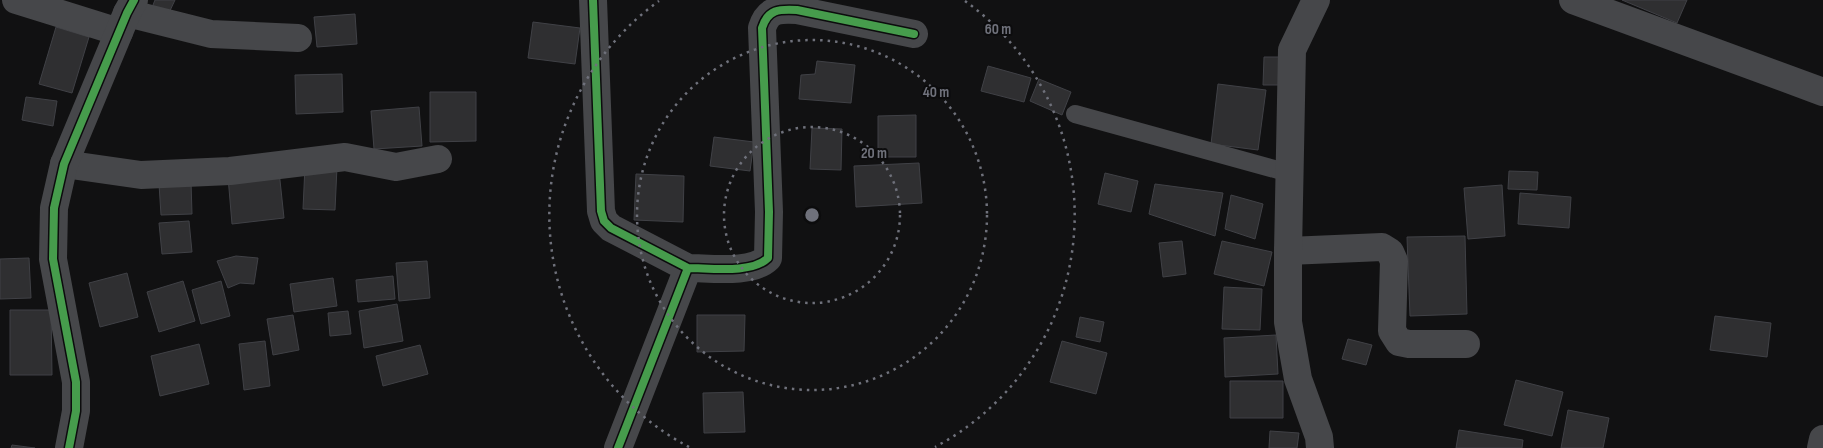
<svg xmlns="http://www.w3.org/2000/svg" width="1823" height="448" font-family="'Sofia Sans Condensed',sans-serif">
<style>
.building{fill:#2f2f31;stroke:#404146}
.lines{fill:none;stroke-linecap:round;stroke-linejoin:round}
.service{stroke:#46474a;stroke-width:18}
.minor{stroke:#46474a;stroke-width:28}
.tertiary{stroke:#46474a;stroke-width:28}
.cycleway-casing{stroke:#0c0c0d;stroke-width:11}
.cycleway{stroke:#469c4c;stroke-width:8}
.ring{fill:none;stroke:#6f717b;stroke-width:2.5;stroke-dasharray:2.5 5}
.centre{fill:#6f717b;stroke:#0c0c0d;stroke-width:2.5}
.ring-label{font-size:15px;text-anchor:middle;font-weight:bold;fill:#6f717b;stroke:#0c0c0d;stroke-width:4;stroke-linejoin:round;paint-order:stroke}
</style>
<rect width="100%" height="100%" fill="#111112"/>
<path class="building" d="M155 0H175L167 17 151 10Z
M1622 0H1687L1677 23Z
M355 14 357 44 317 47 314 17Z
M533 22 580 28 575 64 528 58Z
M56 27 89 37 72 93 39 84Z
M1264 57H1289L1288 85H1263Z
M817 61 855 65 851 103 799 99 801 75 815 74Z
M988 66 1031 78 1024 102 981 91Z
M342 74 343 112 296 114 295 75Z
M1039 79 1071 92 1062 115 1030 101Z
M1218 84 1266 90 1258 150 1211 144Z
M430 92H476V141L430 142Z
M26 97 57 101 53 126 22 120Z
M419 107 422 146 374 149 371 111Z
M916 115V157H878V116Z
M812 128 842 129 841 170 810 169Z
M714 137 754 142 750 171 710 166Z
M919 163 922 203 856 207 854 166Z
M305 166 337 167 335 210 303 209Z
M279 171 284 218 232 224 228 177Z
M1509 171 1538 172 1537 190 1508 189Z
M1105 173 1138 181 1131 212 1098 204Z
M636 174 684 176 683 222 634 220Z
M191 182 192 214 161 215 159 184Z
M1155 184 1223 193 1215 236 1149 214Z
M1502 185 1505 236 1468 239 1464 188Z
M1520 193 1571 197 1569 228 1518 224Z
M1231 195 1263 204 1255 239 1225 229Z
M189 221 192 252 162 254 159 223Z
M1465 236 1467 314 1410 316 1407 237Z
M1182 241 1186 274 1163 277 1159 243Z
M1222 241 1272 252 1264 286 1214 274Z
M236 256 258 258 254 284 240 283 228 288 217 261Z
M29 258 31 298 0 299V259Z
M427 261 430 298 399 301 396 263Z
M127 273 138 317 100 327 89 283Z
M393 276 395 299 358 302 356 280Z
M333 278 337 306 294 312 290 284Z
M183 281 195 321 159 332 147 292Z
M221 281 230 316 201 324 192 290Z
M1224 287 1262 289 1260 330 1222 329Z
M397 304 403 341 364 348 359 311Z
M10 310H51L52 375H10Z
M348 311 351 334 330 336 328 313Z
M293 315 299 350 273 355 267 319Z
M697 315H745L744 351 697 352Z
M1715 316 1771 323 1767 357 1710 350Z
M1080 317 1104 322 1100 342 1076 337Z
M1276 335 1278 374 1225 377 1224 338Z
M1348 339 1372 345 1366 365 1342 359Z
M265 341 270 386 244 390 239 344Z
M1062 341 1107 353 1096 394 1050 382Z
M199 344 209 384 160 396 151 356Z
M420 345 428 374 383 386 376 356Z
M1516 380 1563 392 1552 436 1504 425Z
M1230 381H1283V418H1230Z
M743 392 745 432 704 433 703 393Z
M1568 410 1609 418 1603 448H1561Z
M1459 430 1523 440 1522 448H1456Z
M1270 431 1299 433 1297 448H1269Z
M12 445 35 448H11Z"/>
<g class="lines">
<path class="service" d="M1075 114 1289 173"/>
<path class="minor" d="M16 0 119 32
M593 0 601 211 604 221 611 228 688 268 618 448
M1573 0 1823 92
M127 13 211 34 298 38
M64 164 141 175 230 171 345 157 396 167 438 159
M1288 251 1382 247 1390 252 1394 261 1392 331 1399 342 1409 344H1466
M688 268C710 268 752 274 768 258L769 212 762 28C768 9 779 9 797 10L914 34
M1821 448 1823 439"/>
<path class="tertiary" d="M1316 0 1292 50 1288 251V322L1298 379 1319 437 1320 448
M69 448 76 411V382L53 259 54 208 64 164 127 13 134 0"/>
<defs>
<path id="cycleway" d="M593 0 601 211 604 221 611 228 688 268 618 448
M688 268C710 268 752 274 768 258L769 212 762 28C768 9 779 9 797 10L914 34
M69 448 76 411V382L53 259 54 208 64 164 127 13 134 0"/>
</defs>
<use href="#cycleway" class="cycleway-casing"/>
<use href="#cycleway" class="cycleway"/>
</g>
<g class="ring">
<circle cx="812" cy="215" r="88"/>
<circle cx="812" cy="215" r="175"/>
<path d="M689 447A263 263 0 0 1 659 1M965 1A263 263 0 0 1 935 447"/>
</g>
<circle cx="812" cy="215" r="8" class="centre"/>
<g class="ring-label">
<text x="998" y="34">60 m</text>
<text x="936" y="97">40 m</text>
<text x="874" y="158">20 m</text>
</g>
</svg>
